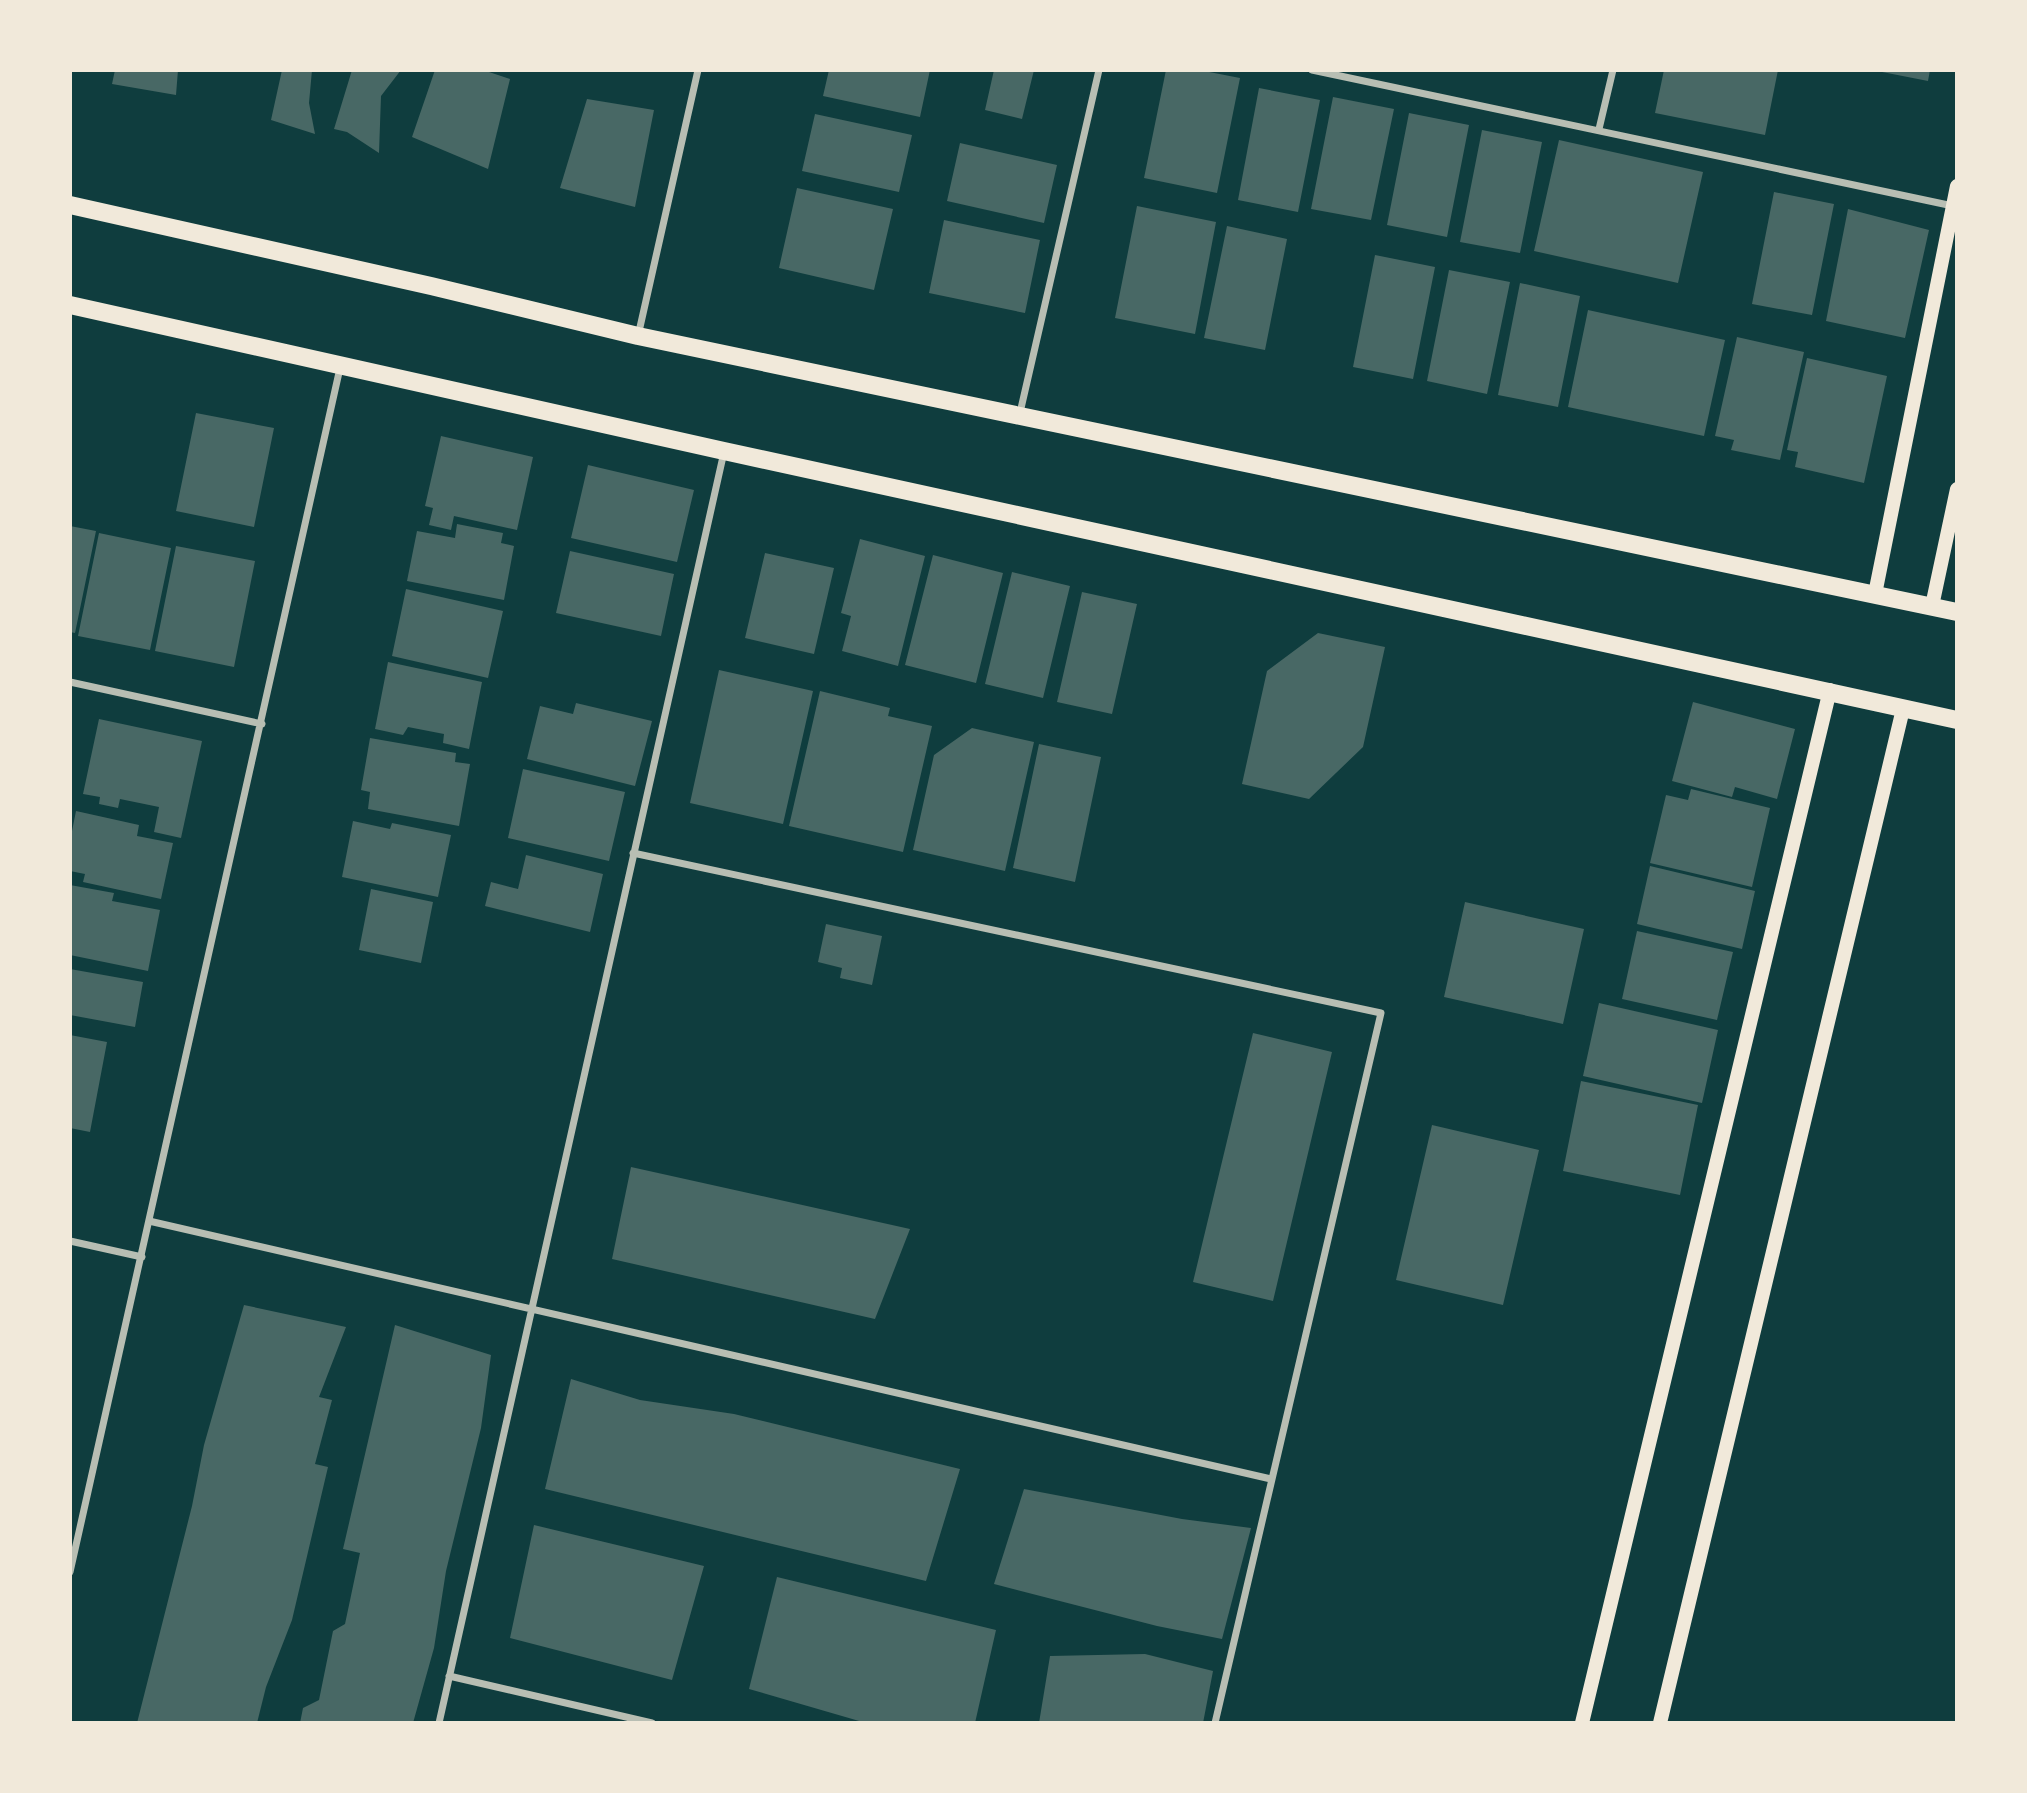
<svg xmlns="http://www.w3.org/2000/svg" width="2027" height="1793" font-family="Overpass,sans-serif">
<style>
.building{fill:#486865}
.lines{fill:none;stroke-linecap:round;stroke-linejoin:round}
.minor{stroke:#b8beb3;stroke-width:7}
.secondary{stroke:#f1e9da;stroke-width:14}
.primary{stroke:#f1e9da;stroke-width:18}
</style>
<rect width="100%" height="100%" fill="#0f3d3e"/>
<path class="building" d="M115 70H178L176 95 112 84Z
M282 70H312L309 103 315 134 271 120Z
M352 70H401L381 96 379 153 347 132 334 129Z
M435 70H483L510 79 488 169 412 137Z
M829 70H930L920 117 823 96Z
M994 70H1034L1022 119 985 110Z
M1166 70H1199L1240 78 1217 193 1144 178Z
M1664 70H1778L1765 135 1655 113Z
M1872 70H1930L1928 81Z
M1259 88 1320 100 1298 212 1238 200Z
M1333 97 1394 109 1371 220 1311 209Z
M587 99 654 110 635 207 560 188Z
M1409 113 1469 125 1447 237 1387 225Z
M815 114 912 135 899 192 802 171Z
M1482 130 1542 142 1520 253 1460 242Z
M1559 140 1703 172 1678 283 1534 251Z
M960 143 1057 165 1044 223 947 201Z
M797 188 893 209 874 290 779 268Z
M1774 192 1834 204 1812 315 1752 304Z
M1137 206 1216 222 1195 334 1115 318Z
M1848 209 1929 230 1905 338 1826 321Z
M944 220 1040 240 1025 313 929 293Z
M1227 226 1287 239 1265 350 1204 338Z
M1375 255 1435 267 1413 379 1353 367Z
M1449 270 1510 282 1487 394 1427 381Z
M1520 283 1580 296 1558 407 1498 395Z
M1588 310 1725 340 1704 436 1568 407Z
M1737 337 1804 352 1780 460 1731 450 1734 440 1715 436Z
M1807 358 1887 376 1864 483 1795 467 1798 452 1787 450Z
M196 413 274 428 254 527 176 511Z
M441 436 533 457 517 530 454 516 451 530 429 525 433 508 425 506Z
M588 465 694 490 677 562 571 538Z
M457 524 503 533 501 543 514 546 504 600 407 581 417 531 455 538Z
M70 526 96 531 75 633 70 632Z
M99 533 171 548 150 650 78 636Z
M860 539 925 556 898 666 842 651 851 616 841 613Z
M176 546 255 561 234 667 155 651Z
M570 551 674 574 661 636 556 613Z
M765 553 834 568 814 654 745 638Z
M933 555 1003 573 976 683 905 665Z
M1012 572 1070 586 1043 698 985 684Z
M406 589 503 611 488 678 392 656Z
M1082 592 1137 604 1112 714 1057 702Z
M1318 633 1385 647 1363 747 1309 799 1242 784 1267 671Z
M388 662 482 682 469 749 443 743 444 734 408 727 403 735 375 729Z
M719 670 813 691 783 824 690 803Z
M820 691 890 708 888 716 932 726 903 852 789 826Z
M1693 702 1795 729 1777 799 1735 787 1732 797 1672 781Z
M576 703 652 721 635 786 527 759 540 706 573 714Z
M99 719 202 741 181 838 154 832 159 807 120 799 118 808 99 804 100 797 83 794Z
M972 728 1034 742 1005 871 913 850 934 755Z
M370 738 456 753 455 762 470 764 459 826 368 809 370 792 361 790Z
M1039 744 1101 757 1075 882 1013 868Z
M523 769 625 792 609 861 508 838Z
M1691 789 1770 808 1752 887 1650 863 1666 795 1688 800Z
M76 811 139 825 137 836 173 843 161 899 83 882 85 874 70 871V841Z
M353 821 390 829 392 823 451 835 438 897 342 877Z
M526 855 603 874 590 932 485 906 491 882 518 889Z
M1650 866 1755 891 1742 949 1637 924Z
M70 885 114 893 112 901 160 910 148 971 70 955Z
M371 889 433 902 421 963 359 950Z
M1465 902 1584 929 1563 1024 1444 997Z
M826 924 882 936 872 985 840 978 842 968 818 962Z
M1637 931 1733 952 1717 1020 1622 999Z
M70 969 143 982 135 1027 70 1015Z
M1599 1003 1718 1030 1702 1103 1583 1076Z
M1253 1033 1332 1052 1273 1301 1193 1282Z
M70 1035 107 1042 90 1132 70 1128Z
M1581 1081 1698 1105 1680 1195 1563 1171Z
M1432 1125 1539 1150 1503 1305 1396 1280Z
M631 1167 910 1229 875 1319 612 1259Z
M244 1305 346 1327 319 1397 332 1400 315 1464 328 1467 292 1620 266 1687 257 1723H137L192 1506 204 1445Z
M395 1325 491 1355 481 1428 446 1571 434 1648 413 1723H300L303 1708 319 1700 333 1631 345 1624 360 1553 343 1549Z
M571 1379 640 1400 734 1414 960 1469 926 1581 545 1489Z
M1024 1489 1182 1519 1251 1528 1222 1639 1157 1626 994 1584Z
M534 1525 704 1566 672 1680 510 1638Z
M777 1577 996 1630 975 1723H866L749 1689Z
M1145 1654 1213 1671 1203 1723H1039L1050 1656Z"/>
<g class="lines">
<path class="minor" d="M1312 70 1953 206
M1599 129 1613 70
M638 336 698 70
M1019 417 1099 70
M70 682 262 724
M633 853 1381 1013 1215 1723
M149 1221 1271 1479
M70 1241 142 1257
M70 1572 340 368
M449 1676 652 1723
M439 1723 724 452"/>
<path class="secondary" d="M1875 594 1957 186
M1932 606 1957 489
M1582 1723 1830 690
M1660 1723 1903 709"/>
<path class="primary" d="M70 205 431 286 638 336 1957 612
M70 305 724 451 1957 720"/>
</g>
<rect width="2027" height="1793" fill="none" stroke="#f1e9da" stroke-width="144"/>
</svg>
